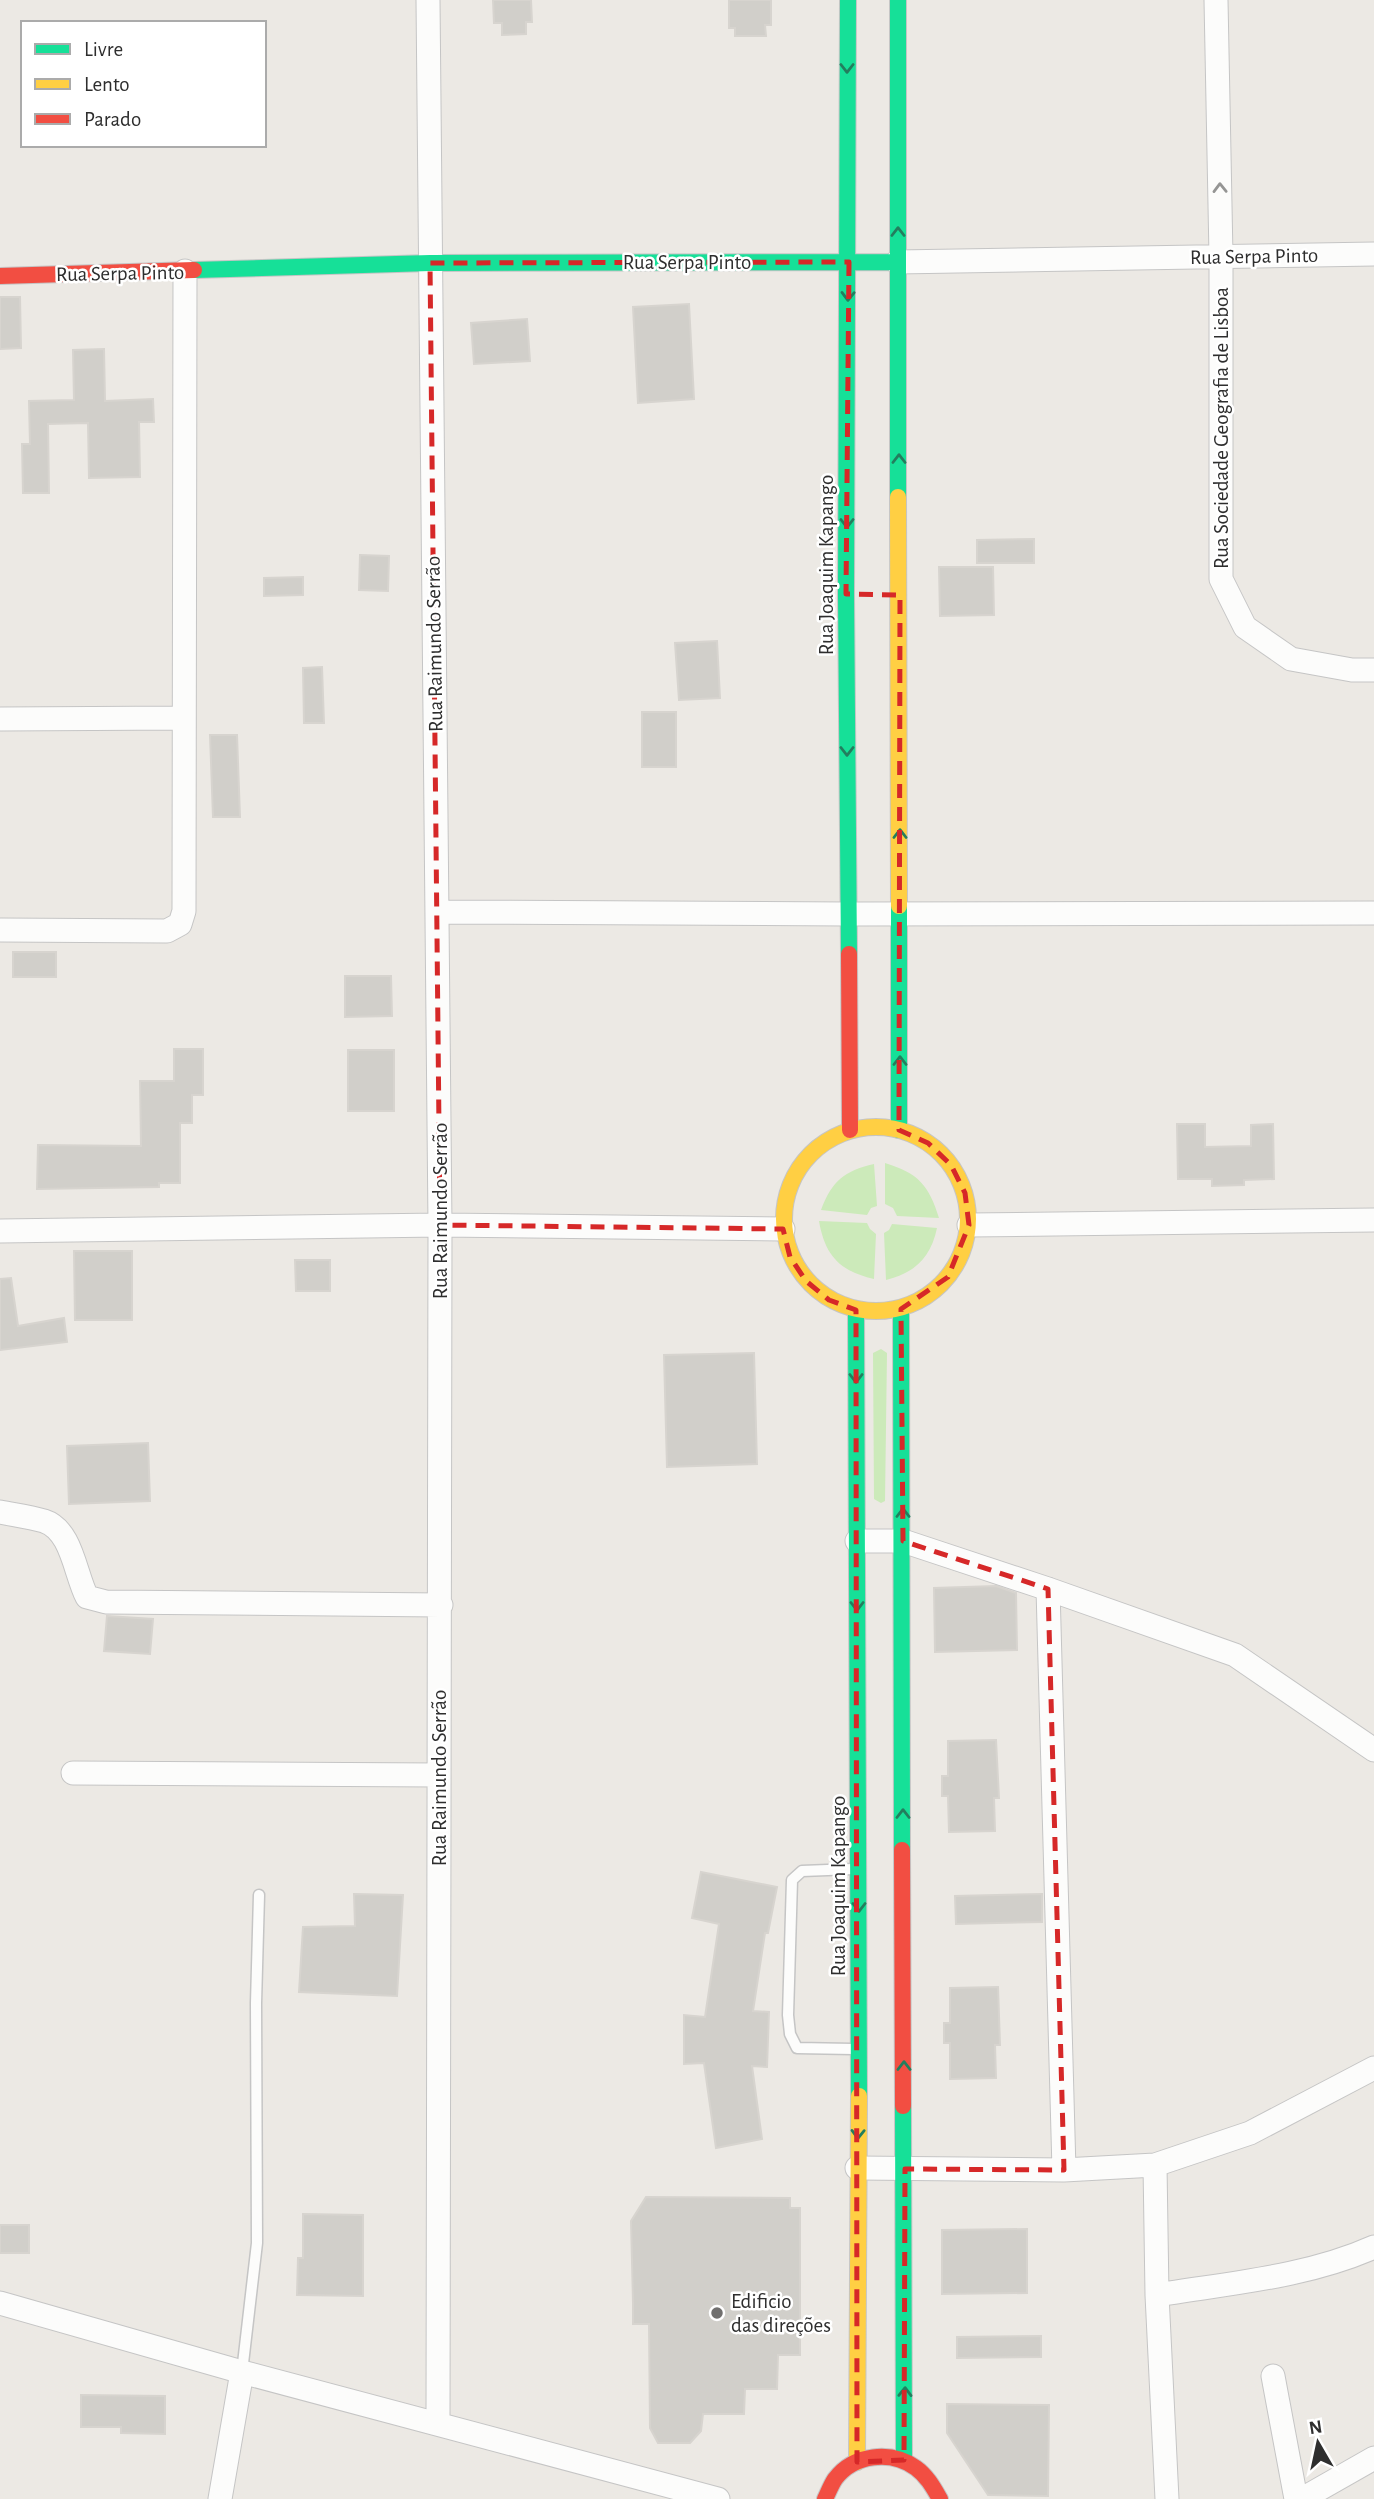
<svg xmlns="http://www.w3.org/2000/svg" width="1374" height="2499" font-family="'Alegreya Sans',sans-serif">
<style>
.green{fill:#cceaba}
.building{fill:#d1cfca;stroke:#d7d4cf;stroke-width:2}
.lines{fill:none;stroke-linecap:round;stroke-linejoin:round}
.lane-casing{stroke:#c5c5c5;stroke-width:13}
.street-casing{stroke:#c5c5c5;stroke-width:25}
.fast-casing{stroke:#c5c5c5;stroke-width:18}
.slow-casing{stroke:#c5c5c5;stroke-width:18}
.jam-casing{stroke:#c5c5c5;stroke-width:18}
.lane{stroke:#fcfcfb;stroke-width:10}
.street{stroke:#fcfcfb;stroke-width:23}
.fast{stroke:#16e098;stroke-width:16}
.slow{stroke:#ffcf43;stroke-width:16}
.jam{stroke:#f24e42;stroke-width:16}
.oneway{stroke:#237e5e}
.oneway2{stroke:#959594}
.marked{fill:none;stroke:#d62828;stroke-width:5;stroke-dasharray:14 9;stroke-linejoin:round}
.poi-dot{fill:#706f6e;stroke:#fff;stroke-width:2.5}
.labels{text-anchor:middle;stroke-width:5;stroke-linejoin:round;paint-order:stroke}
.street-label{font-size:21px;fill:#2e2e2e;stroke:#fff}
.poi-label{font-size:21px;fill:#2e2e2e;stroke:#fff;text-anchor:start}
</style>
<rect width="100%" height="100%" fill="#ece9e4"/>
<path class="green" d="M885 1163C918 1173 929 1185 939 1218L897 1216 893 1208 885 1204Z
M874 1164 877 1206 871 1208 867 1215 821 1210C832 1181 844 1171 874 1164Z
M819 1221 867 1223 870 1229 876 1234 874 1279C840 1271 825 1256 819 1221Z
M892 1224 937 1228C931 1257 915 1273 886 1280L884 1233 889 1230Z
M881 1349 887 1353 885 1501 881 1503 874 1499 873 1353Z"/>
<path class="building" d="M493 0H531L532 22H526V34L502 35V23H494Z
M729 0H771V25H765L766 36H735V28H729Z
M0 297H20L21 348 0 349Z
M689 304 694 399 638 403 633 307Z
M527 319 530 361 474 364 471 323Z
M104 349 105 401 153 399 154 422H139L140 477 89 478 88 423 48 424 49 493H23L22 444H30L29 401 74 400 73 350Z
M1034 539V563H977V540Z
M360 555 389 556 388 591 359 590Z
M939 567H993L994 615 940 616Z
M303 577V595L264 596V578Z
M717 641 720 698 679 700 675 643Z
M322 667 324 723H304L303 668Z
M642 712H676V767H642Z
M210 735H237L240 817H213Z
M13 952H56V977H13Z
M345 976H391L392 1016 345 1017Z
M174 1049H203V1095H192V1123H180V1183H159V1187L37 1189 38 1145 141 1146 140 1081H174Z
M348 1050H394V1111H348Z
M1177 1124H1205V1147L1251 1146V1125L1273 1124 1274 1179 1244 1180V1185L1212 1186V1179H1178Z
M74 1251H132V1320H75Z
M295 1260H330V1291H296Z
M11 1278 18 1326 64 1318 67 1342 0 1350V1279Z
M754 1353 757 1464 667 1467 664 1355Z
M148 1443 150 1501 69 1504 67 1446Z
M996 1586 1016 1593 1017 1650 935 1652 934 1588Z
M107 1616 153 1619 150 1654 104 1651Z
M996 1740 999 1798H994L995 1831 949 1832 948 1796H942V1776H948V1741Z
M701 1872 777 1887 768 1933H765L753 2011 769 2012 767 2067 752 2066 762 2139 716 2148 704 2063 684 2064V2015L705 2017 719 1924 692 1918Z
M354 1894 403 1895 397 1996 299 1992 303 1927 355 1926Z
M1042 1894V1922L956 1924 955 1896Z
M998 1987 1000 2045H995L996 2078 950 2079V2043H944V2023H950V1988Z
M646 2197 790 2198V2208H800V2355H778L777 2389H745L744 2414H703L701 2431 690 2443H658L650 2428 649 2324H633V2302L631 2221Z
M303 2214 363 2215V2296L297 2295 298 2258H303Z
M0 2225H29V2253H0Z
M1027 2229V2293L942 2294V2230Z
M1041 2336V2357L957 2358V2337Z
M81 2395 165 2396V2434L121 2433V2427H81Z
M947 2404 1049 2405 1048 2496 988 2495 947 2433Z"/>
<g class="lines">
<defs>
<path id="lane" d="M853 2049 797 2048 790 2034 788 2015 792 1880 802 1871 853 1869
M242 2372 257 2243 256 2003 259 1895"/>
<path id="street" d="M428 0 440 1225 438 2422
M1216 0 1221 256V579L1245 627 1291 659 1352 670H1374
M897 262 1374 254
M0 719 184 718
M437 912 848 914 1374 913
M0 930 167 931 180 924 184 911 185 271
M969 1225 1374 1220
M0 1231 440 1225 783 1229
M0 1512C15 1515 30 1517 44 1521 72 1530 75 1574 87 1597L106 1602 441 1605
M857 1541H903L1048 1589 1235 1655 1374 1750
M1048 1589 1064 2170
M73 1773 439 1775
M1155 2165 1157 2295 1167 2499
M857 2168 1064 2170 1155 2165 1250 2133 1374 2068
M1157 2295C1230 2283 1307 2277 1374 2247
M0 2303 242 2372 718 2499
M1273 2376 1296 2499
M220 2499 242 2372
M1302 2499 1374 2458"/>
<path id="fast" d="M848 0 846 594 849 954
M898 0V497
M194 270 430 263 897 262
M899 906V1130
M901 1309 902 1850
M856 1310 859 2096
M903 2106 904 2460"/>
<path id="slow" d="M898 497 899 906
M784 1219a92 92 0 1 1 184 0a92 92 0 1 1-184 0Z
M857 2462 859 2096"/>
<path id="jam" d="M0 276 194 270
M849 954 850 1130
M902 1850 903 2106
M825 2499C828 2493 831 2485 835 2479 854 2454 891 2450 916 2468 927 2476 933 2487 940 2499"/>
</defs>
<use href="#lane" class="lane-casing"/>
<use href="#street" class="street-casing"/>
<use href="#fast" class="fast-casing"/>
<use href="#slow" class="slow-casing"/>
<use href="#jam" class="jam-casing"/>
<use href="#lane" class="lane"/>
<use href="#street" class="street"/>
<use href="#fast" class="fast"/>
<use href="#slow" class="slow"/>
<use href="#jam" class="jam"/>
</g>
<defs><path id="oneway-chevron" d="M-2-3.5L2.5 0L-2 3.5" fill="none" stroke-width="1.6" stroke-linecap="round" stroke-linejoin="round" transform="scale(1.75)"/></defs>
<g class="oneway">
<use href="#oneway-chevron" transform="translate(847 68) rotate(90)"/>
<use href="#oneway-chevron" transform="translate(898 232) rotate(-90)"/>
<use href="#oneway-chevron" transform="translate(848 296) rotate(91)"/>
<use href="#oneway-chevron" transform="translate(899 459) rotate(-90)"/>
<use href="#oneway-chevron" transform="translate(847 523) rotate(90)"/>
<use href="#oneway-chevron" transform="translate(847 751) rotate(90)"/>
<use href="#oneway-chevron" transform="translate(900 834) rotate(-90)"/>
<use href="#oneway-chevron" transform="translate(900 1061) rotate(-90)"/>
<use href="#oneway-chevron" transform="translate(856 1378) rotate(90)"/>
<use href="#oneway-chevron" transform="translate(903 1513) rotate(-90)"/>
<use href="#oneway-chevron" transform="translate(857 1606) rotate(90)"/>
<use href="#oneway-chevron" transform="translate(903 1814) rotate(-90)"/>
<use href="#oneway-chevron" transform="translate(859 1907) rotate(90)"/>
<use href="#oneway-chevron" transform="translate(904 2066) rotate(-90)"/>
<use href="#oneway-chevron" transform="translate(858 2134) rotate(91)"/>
<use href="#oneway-chevron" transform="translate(905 2392) rotate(-89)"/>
</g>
<use class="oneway2" href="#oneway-chevron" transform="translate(1220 188) rotate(-91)"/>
<path class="marked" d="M849 262 846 594 900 595 899 1130 928 1143 951 1165 965 1193 969 1225 948 1277 901 1309 903 1541 1048 1589 1064 2170 905 2169 904 2460 857 2462 856 1310 829 1300 806 1281 790 1257 783 1229 440 1225 430 263Z"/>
<circle class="poi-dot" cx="717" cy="2313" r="7"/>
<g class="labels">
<g class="street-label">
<text transform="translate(1254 256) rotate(-1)" y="7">Rua Serpa Pinto</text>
<text x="687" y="269">Rua Serpa Pinto</text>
<text transform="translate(120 273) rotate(-1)" y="7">Rua Serpa Pinto</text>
<text transform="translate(1221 428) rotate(-90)" y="7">Rua Sociedade Geografia de Lisboa</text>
<text transform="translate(826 565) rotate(-90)" y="7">Rua Joaquim Kapango</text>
<text transform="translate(434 644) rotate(-91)" y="7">Rua Raimundo Serrão</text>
<text transform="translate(440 1211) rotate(-90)" y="7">Rua Raimundo Serrão</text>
<text transform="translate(439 1778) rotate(-90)" y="7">Rua Raimundo Serrão</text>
<text transform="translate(838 1886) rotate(-90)" y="7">Rua Joaquim Kapango</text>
</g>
<g class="poi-label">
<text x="731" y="2308">Edificio<tspan x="731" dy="24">das direções</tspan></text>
</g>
</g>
<rect x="21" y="21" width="245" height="126" fill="#ffffff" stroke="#ababab" stroke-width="2"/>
<rect x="35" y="44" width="35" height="10" fill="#16e098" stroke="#ababab" stroke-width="2"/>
<text x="84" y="56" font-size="21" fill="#2e2e2e">Livre</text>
<rect x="35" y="79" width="35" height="10" fill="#ffcf43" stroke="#ababab" stroke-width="2"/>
<text x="84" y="91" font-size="21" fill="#2e2e2e">Lento</text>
<rect x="35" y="114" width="35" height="10" fill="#f24e42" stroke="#ababab" stroke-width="2"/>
<text x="84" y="126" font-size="21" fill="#2e2e2e">Parado</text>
<g transform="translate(1318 2443) rotate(351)" stroke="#ffffff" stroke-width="5" paint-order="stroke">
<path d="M0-5L12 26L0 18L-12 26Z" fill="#2e2e2e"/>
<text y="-10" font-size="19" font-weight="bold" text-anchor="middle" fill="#2e2e2e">N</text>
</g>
</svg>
